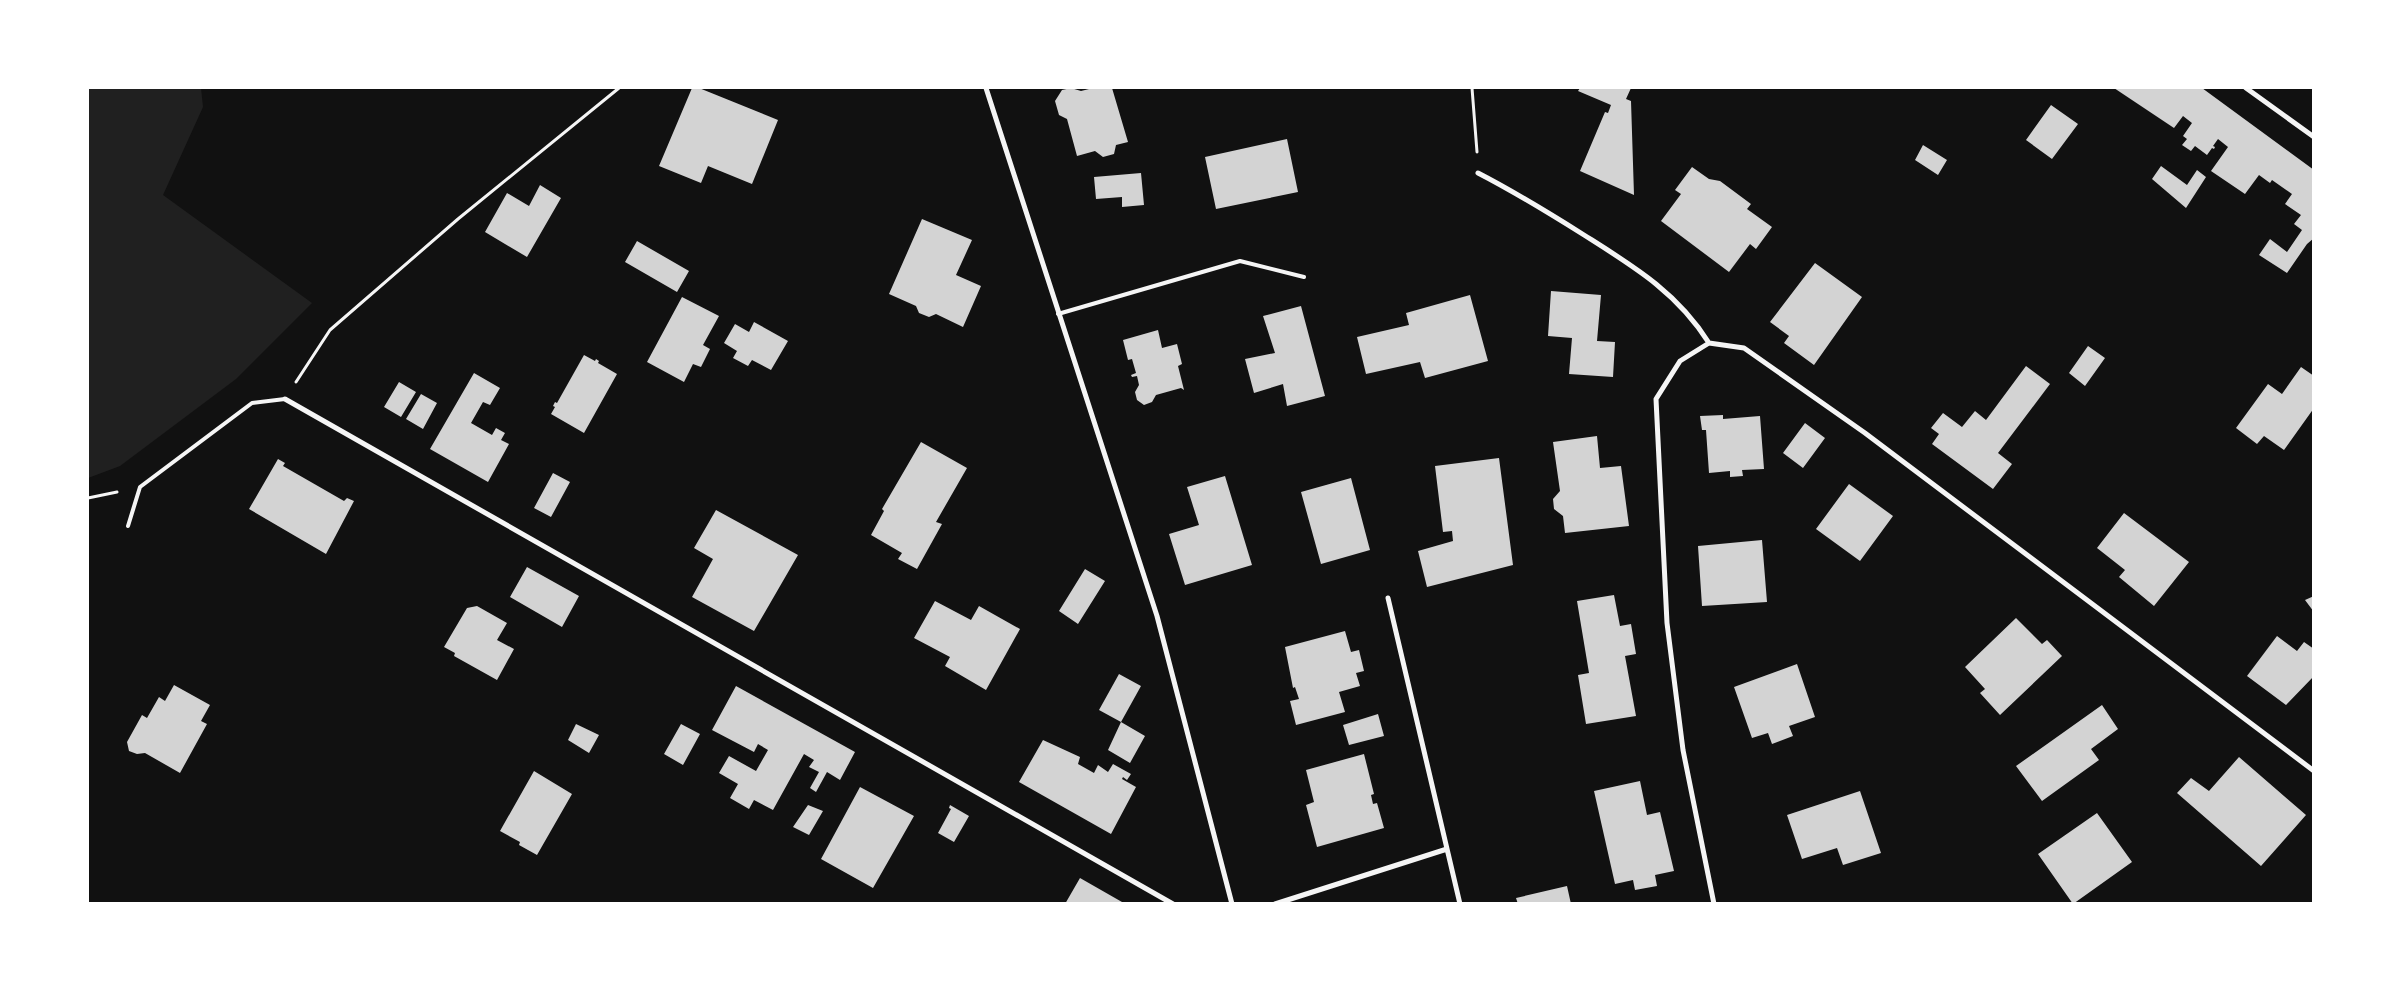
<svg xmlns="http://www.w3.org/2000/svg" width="2401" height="991" font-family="'Titillium Web',sans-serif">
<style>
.green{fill:#202020}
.building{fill:#d3d3d3}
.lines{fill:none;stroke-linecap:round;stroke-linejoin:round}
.path{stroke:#f5f5f5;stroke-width:3}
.service{stroke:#f5f5f5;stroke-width:4}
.minor{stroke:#f5f5f5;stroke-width:5}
</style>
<rect width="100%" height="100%" fill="#111"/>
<path class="green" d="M88 88H201L203 107 163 195 312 303 236 379 120 466 88 478Z"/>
<path class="building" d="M692 88H699L778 120 752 184 708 166 701 183 659 166Z
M1071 88 1081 91 1093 88H1112L1128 142 1116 145 1114 154 1103 157 1095 151 1077 156 1067 119 1059 115 1055 101 1062 90Z
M1580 88H1631L1626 99 1631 101 1634 195 1580 171 1605 112 1608 113 1611 105 1578 91Z
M2114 88H2202L2314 170V238L2307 244 2287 273 2259 255 2270 239 2287 252 2302 230 2294 224 2301 215 2285 204 2292 194 2272 180 2270 183 2259 175 2245 194 2211 171 2228 147 2218 139 2213 146 2215 147 2214 149 2212 148 2207 155 2195 146 2191 151 2182 145 2187 139 2183 136 2192 123 2183 116 2174 128Z
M2051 105 2078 124 2052 159 2026 140Z
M1287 139 1298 192 1216 209 1205 157Z
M1923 145 1947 160 1938 175 1915 160Z
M2161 166 2187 185 2197 170 2206 177 2186 208 2152 179Z
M1692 167 1709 179 1720 181 1751 204 1747 209 1772 227 1756 249 1750 244 1729 272 1661 221 1681 194 1675 190Z
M1141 173 1144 205 1122 207V197L1096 199 1094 177Z
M540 185 561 198 527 257 485 232 507 193 529 206Z
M922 219 972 240 956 275 981 286 963 327 936 314 929 317 919 313 916 306 889 294Z
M637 241 689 271 677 292 625 262Z
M1815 263 1862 297 1814 365 1784 343 1789 336 1770 322Z
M1551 291 1601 295 1597 341 1615 342 1613 377 1569 374 1572 338 1548 336Z
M1470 295 1488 361 1425 378 1420 362 1366 374 1357 337 1409 325 1406 313Z
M682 297 719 316 703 345 710 349 701 367 693 364 684 382 647 362Z
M1301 306 1325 396 1287 406 1283 384 1254 393 1245 359 1275 353 1263 316Z
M754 322 788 341 771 370 752 360 748 366 733 358 737 351 724 343 735 324 749 332Z
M1158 330 1162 348 1177 344 1182 364 1178 366 1184 390 1181 388 1156 395 1152 402 1144 405 1137 400 1135 392 1139 385 1137 376 1132 377 1131 375 1136 373 1132 359 1128 360 1123 340Z
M2088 346 2105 358 2085 386 2069 373Z
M584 355 595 361 596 359 599 361 598 363 617 374 584 433 551 414 555 407 553 406 555 402 557 403Z
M2026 366 2050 384 1998 453 2012 464 1993 489 1932 444 1939 434 1931 428 1943 413 1962 427 1975 411 1986 420Z
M2301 367 2314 376V408L2284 450 2264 436 2257 444 2236 428 2268 384 2282 394Z
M474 373 500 388 490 405 483 402 471 423 492 435 496 428 505 433 501 440 509 444 488 482 430 449Z
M399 382 416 392 401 417 384 407Z
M421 394 437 403 423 429 406 419Z
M1723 415V419L1760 416 1764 469 1742 470 1743 476 1730 477V471L1709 473 1706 430H1702L1700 416Z
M1805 423 1825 438 1803 468 1783 453Z
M1597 436 1600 468 1621 466 1629 526 1565 533 1563 516 1554 509 1553 499 1560 491 1553 442Z
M921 442 967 468 936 522 942 524 917 569 898 559 902 553 871 535 884 511 882 509Z
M1499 458 1513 565 1427 587 1418 551 1453 541 1452 531 1443 532 1435 466Z
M278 459 285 463 283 466 344 501 347 498 354 501 326 554 249 509Z
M553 473 570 482 551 517 534 508Z
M1225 476 1252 565 1185 585 1169 534 1199 525 1187 487Z
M1351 478 1370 550 1321 564 1301 492Z
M1849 484 1893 516 1860 561 1816 529Z
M716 510 798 555 754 631 692 597 713 559 694 548Z
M2124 513 2189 562 2154 606 2119 577 2125 570 2097 548Z
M1762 540 1767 602 1702 606 1698 546Z
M527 567 579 596 562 627 510 597Z
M1085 569 1105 581 1078 624 1059 611Z
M1614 595 1620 626 1631 624 1636 654 1625 656 1636 716 1586 724 1578 675 1589 673 1577 601Z
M2314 596V612L2305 600Z
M935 601 971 620 979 606 1020 629 986 690 945 666 950 657 914 638Z
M477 606 507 623 497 640 514 649 497 680 454 656 455 653 444 647 467 608Z
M2016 618 2042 644 2047 640 2062 656 2000 715 1980 693 1985 689 1965 667Z
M1345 631 1351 652 1359 650 1364 671 1356 673 1360 686 1339 692 1345 712 1296 725 1290 701 1299 699 1295 687 1293 688 1285 647Z
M2277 636 2297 651 2304 642 2314 649V676L2286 705 2247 676Z
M1797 664 1815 717 1789 726 1793 736 1772 744 1768 733 1752 738 1734 687Z
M1119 674 1141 686 1121 722 1099 710Z
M174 685 210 705 201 721 207 724 180 773 145 753 137 754 129 751 127 742 142 715 147 718 159 697 165 701Z
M736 686 855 752 840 780 827 772 816 792 810 788 819 772 809 767 814 760 804 754 773 810 754 800 749 809 730 798 738 784 719 773 729 756 756 771 768 750 758 744 754 752 712 730Z
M2102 705 2118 729 2091 749 2099 760 2042 801 2016 766Z
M1378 714 1384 736 1349 745 1343 725Z
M1121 722 1145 736 1130 763 1108 750Z
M576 724 599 735 589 753 568 740Z
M681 724 700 734 683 765 664 754Z
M1043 740 1080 757 1078 764 1094 773 1098 765 1108 772 1113 764 1131 774 1127 780 1123 777 1122 779 1136 787 1111 834 1019 782Z
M1364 754 1374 794 1371 795 1373 804 1377 803 1384 828 1317 847 1306 805 1314 802 1306 770Z
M2239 757 2306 815 2261 866 2177 793 2191 778 2209 791Z
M534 771 572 794 537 855 519 845 520 842 500 831Z
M1640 781 1647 815 1660 812 1674 871 1655 875 1657 886 1635 890 1633 880 1615 884 1594 791Z
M860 787 914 816 873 888 821 859Z
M1860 791 1881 853 1843 865 1837 848 1802 859 1787 815Z
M808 805 823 811 809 835 793 827Z
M950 805 969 816 954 842 938 833 951 809 949 808Z
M2097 813 2132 862 2073 904 2038 854Z
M1080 878 1122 902 1121 904H1065Z
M1567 886 1571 904H1518L1516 898Z"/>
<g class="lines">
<path class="path" d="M1472 88 1477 152
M296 382 330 330 458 219 619 88
M88 498 117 492"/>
<path class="service" d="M1058 314 1240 261 1304 277
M128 526 140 487 252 403 285 399"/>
<path class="minor" d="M986 88 1157 616 1232 904
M2246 88 2314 137
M1478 173C1515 192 1549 213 1584 235 1633 266 1677 292 1709 343L1744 348 1865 433 2314 771
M1709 343 1680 361 1656 399 1667 623 1683 750 1714 904
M285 399 1173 904
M1388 598 1460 904
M1275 904 1447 849"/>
</g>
<rect width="2401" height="991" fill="none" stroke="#ffffff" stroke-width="178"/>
</svg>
